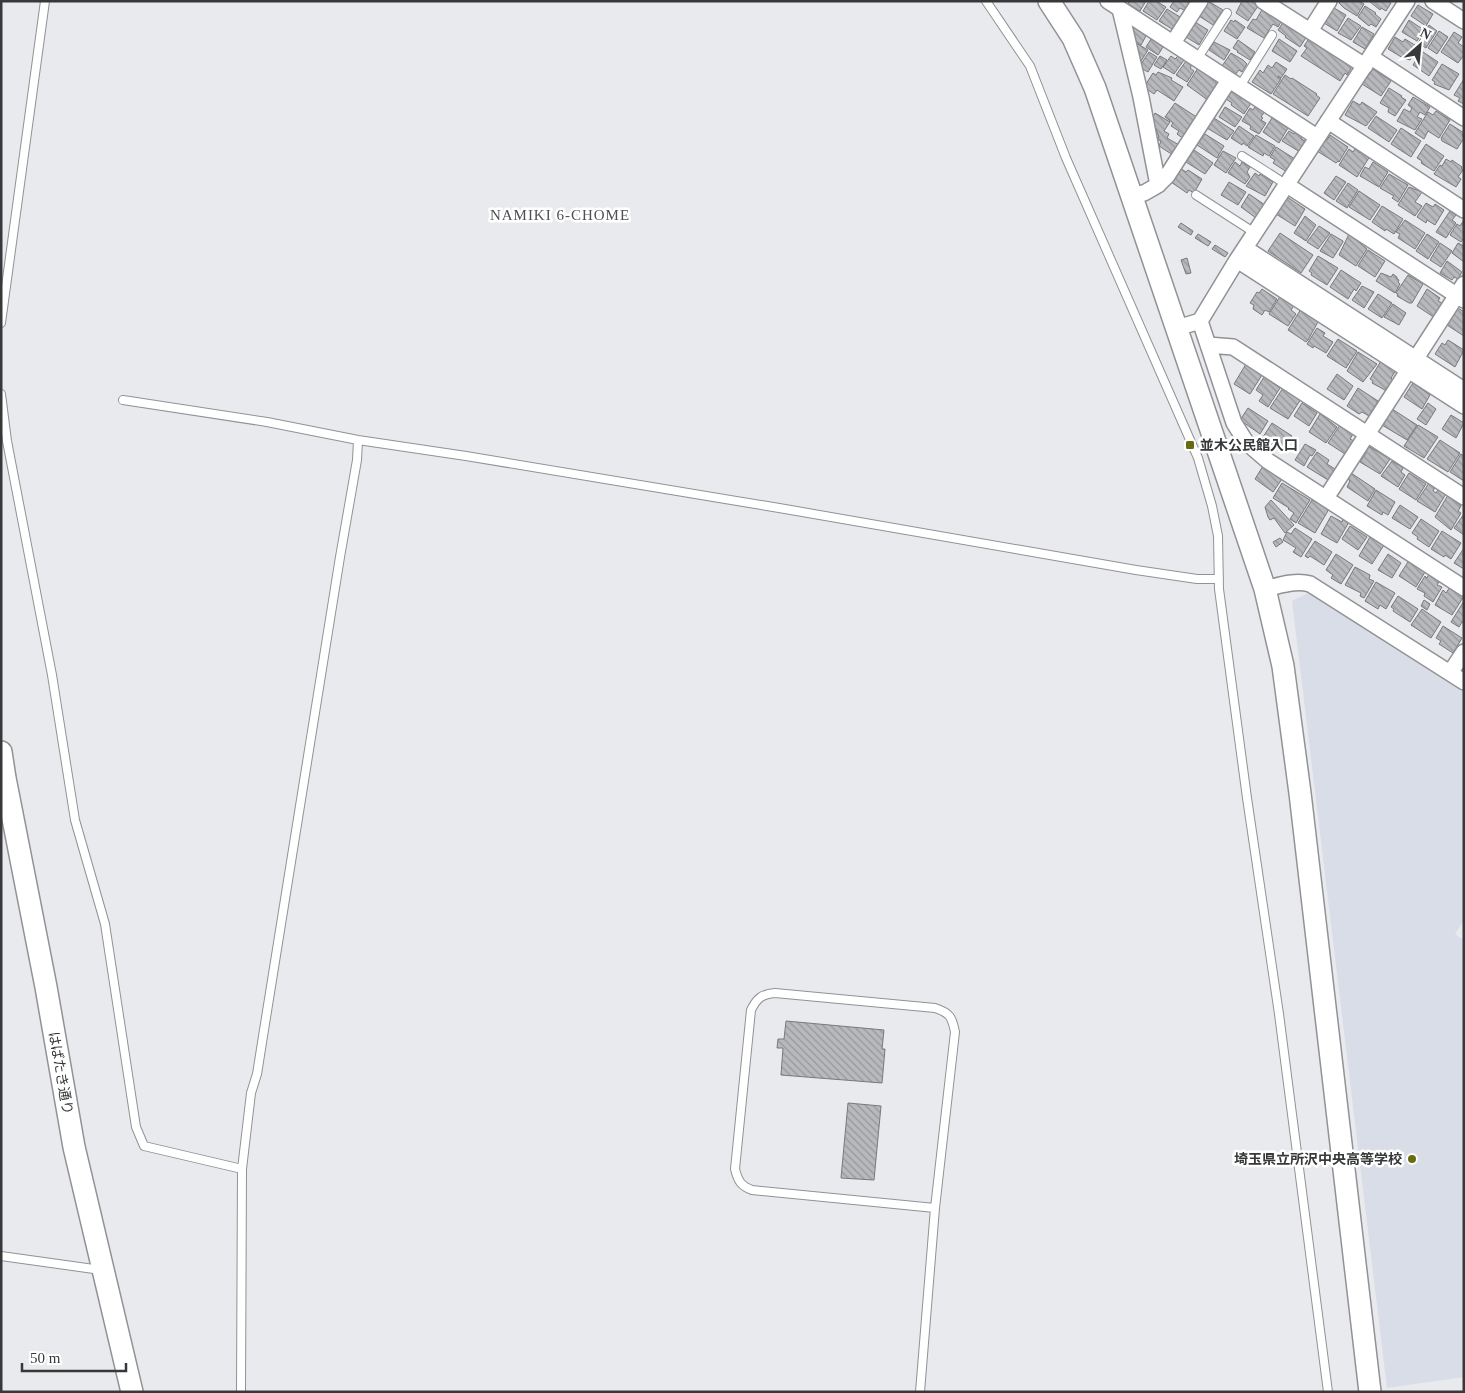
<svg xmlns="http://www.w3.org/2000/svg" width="1465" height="1393" font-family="'Times New Roman','Noto Sans JP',serif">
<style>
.built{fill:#d9dde7}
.building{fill:url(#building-back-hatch);stroke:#78797c}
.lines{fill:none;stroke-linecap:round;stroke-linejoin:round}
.lane-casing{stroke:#919295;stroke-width:10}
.street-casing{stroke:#919295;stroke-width:18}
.secondary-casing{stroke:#919295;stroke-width:24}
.lane{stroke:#fff;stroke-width:8}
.street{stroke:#fff;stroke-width:15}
.secondary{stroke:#fff;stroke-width:21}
.poi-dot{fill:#676c0e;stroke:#fff;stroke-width:2}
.labels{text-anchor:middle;stroke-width:5;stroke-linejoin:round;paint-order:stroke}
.poi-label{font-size:14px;font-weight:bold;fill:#373839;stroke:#fff;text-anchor:start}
.street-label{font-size:14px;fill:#373839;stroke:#fff}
.neighbourhood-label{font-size:15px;letter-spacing:1px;fill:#4e4f52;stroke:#fff}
</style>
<defs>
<pattern id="building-back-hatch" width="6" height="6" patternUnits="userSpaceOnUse" patternTransform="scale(1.25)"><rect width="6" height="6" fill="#b7b9bc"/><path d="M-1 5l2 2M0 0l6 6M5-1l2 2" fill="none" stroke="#96979a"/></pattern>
</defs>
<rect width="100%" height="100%" fill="#e9eaed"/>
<path class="built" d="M1308 593 1464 693V920L1455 934 1464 940V1377L1387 1388 1292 601Z"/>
<path class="building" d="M1129 1H1146L1140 11 1128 4Z
M1149 1H1156L1166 7 1157 20 1143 11Z
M1174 1H1193L1186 11 1180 8 1177 12 1170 7Z
M1208 1 1223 10 1213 25 1199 16Z
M1242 1H1250L1258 6 1248 21 1236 13Z
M1340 1H1359L1364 4 1357 16 1344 8 1339 3Z
M1369 1H1388L1391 3 1386 11 1381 8 1380 10Z
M1418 5 1433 14 1426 26 1411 16Z
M1365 6 1376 13 1375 14 1381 19 1376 27 1371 24 1369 26 1358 17Z
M1263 8 1282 20 1278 27 1273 24 1264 38 1247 28 1253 19 1256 20Z
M1334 8 1346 15 1337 31 1324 23Z
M1167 9 1180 17 1172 29 1159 21Z
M1348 18 1361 26 1351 40 1338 33Z
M1231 20 1234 22 1235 20 1245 27 1237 39 1224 31Z
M1409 20 1424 30 1417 41 1402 32Z
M1284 21 1307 36 1300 47 1285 37 1286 36 1278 30Z
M1195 22 1208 30 1199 45 1186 37Z
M1429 25 1437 31 1426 48 1418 43Z
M1134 26 1146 36 1141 45 1132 39 1130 33Z
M1362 27 1374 34 1365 49 1353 42Z
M1439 31 1448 37 1437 54 1428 48Z
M1454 32 1462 37 1458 43 1464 47V55L1458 63 1441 52Z
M1310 37 1353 65 1347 75 1345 73 1340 81 1301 56 1307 48 1304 46Z
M1395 37 1403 42 1405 39 1418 47 1410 60 1403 58 1388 49Z
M1151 39 1163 47 1158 55 1146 47Z
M1279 39 1297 51 1290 62 1272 51Z
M1238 40 1255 52 1250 60 1237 52 1238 51 1233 48Z
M1214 42 1230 50 1224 60 1209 50Z
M1136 43 1148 50 1138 66Z
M1420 50 1438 62 1429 76 1413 65 1416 60 1414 59Z
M1149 52 1157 57 1148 72 1139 67Z
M1231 53 1243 60 1247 64 1242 72 1239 70 1235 75 1222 66Z
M1160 56 1167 60 1161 69 1154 65Z
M1171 56 1175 59 1178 56 1184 60 1174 74 1163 67Z
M1186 61 1192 65 1190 68 1194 71 1187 82 1176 75Z
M1276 62 1287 69 1281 78 1278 76V77L1281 79 1271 94 1252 82 1260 70 1263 73 1268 65 1272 68Z
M1442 64 1459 74 1449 90 1434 84 1435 82 1432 80Z
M1198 68 1221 83 1209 101 1187 85Z
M1373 69 1391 81 1381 96 1362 84Z
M1158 72 1172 78 1171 80 1183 87 1174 101 1157 90 1154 94 1144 87 1153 73 1156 75Z
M1285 75 1291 79 1292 78 1317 94 1316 95 1320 98 1308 116 1273 94Z
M1464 79V104L1458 101 1460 98 1454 95Z
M1389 88 1402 96 1401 97 1406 100 1395 116 1388 112 1389 108 1380 103Z
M1232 90 1240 96 1239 97 1242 99 1243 97 1251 103 1244 114 1231 105 1232 103 1226 99Z
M1413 97 1430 107 1425 115 1420 112 1417 117 1422 119 1415 130 1397 121 1404 109 1410 112 1412 108 1408 105Z
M1353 101 1360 105 1362 102 1377 112 1366 126 1345 115Z
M1175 103 1198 118 1184 139 1177 134 1179 131 1171 126 1173 123 1165 117Z
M1256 105 1265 111 1261 117 1263 118 1261 120 1266 123 1259 134 1250 129 1251 126 1242 121 1250 108 1253 110Z
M1225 107 1242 117 1235 127 1219 117Z
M1436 111 1450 120 1439 138 1428 131 1424 139 1415 133 1428 112 1433 115Z
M1155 113 1170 122 1164 131 1169 134 1167 138 1179 145 1173 155 1159 146 1161 141 1157 139 1159 137 1152 119Z
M1376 116 1397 130 1389 142 1368 128Z
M1214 118 1234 131 1227 140 1207 128Z
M1272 118 1288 128 1279 143 1263 132Z
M1450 124 1464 133 1462 136 1464 138 1457 149 1442 141 1441 138Z
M1239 126 1254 136 1247 146 1243 143 1242 145 1231 138Z
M1401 128 1421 141 1411 157 1391 144Z
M1289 131 1294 134 1295 132 1303 135 1301 139 1305 141 1304 143 1305 144 1300 152 1282 141Z
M1205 134 1224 146 1217 158 1197 145Z
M1256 135 1275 146 1269 156 1264 153 1263 156 1248 147Z
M1330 135 1348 147 1339 162 1338 161 1336 163 1317 151 1325 139 1327 140Z
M1426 144 1444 156 1434 171 1421 163 1422 161 1417 158Z
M1276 147 1295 159 1287 172 1273 163 1275 160 1270 157Z
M1349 149 1353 152 1355 149 1360 153 1362 150 1370 156 1357 177 1339 165Z
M1194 150 1213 163 1205 174 1186 162Z
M1223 151 1236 158 1226 173 1214 165Z
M1446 159 1451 162 1452 160 1462 167 1461 168 1463 170 1458 177 1461 179 1456 187 1434 174 1440 165 1442 166Z
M1235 162 1240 166 1242 162 1250 167 1247 172 1250 177 1245 184 1228 173Z
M1373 162 1388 172 1379 187 1360 176 1365 167 1369 169Z
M1180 168 1186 172 1188 170 1202 179 1194 193 1189 190 1187 193 1171 182Z
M1255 173 1259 176 1260 174 1273 182 1265 196 1246 186Z
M1389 174 1408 185 1398 202 1392 198 1394 196 1380 188Z
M1336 176 1346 182 1334 200 1324 193Z
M1229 182 1246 192 1238 205 1221 195Z
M1348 183 1358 190 1347 208 1336 201Z
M1409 187 1422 192 1415 202 1422 206 1415 216 1398 205Z
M1359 191 1380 205 1370 220 1349 207Z
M1249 194 1265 205 1256 218 1241 207Z
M1287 197 1305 209 1295 226 1276 214Z
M1426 203 1433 207 1435 204 1444 210 1435 225 1427 220 1426 223 1417 217Z
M1382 206 1403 219 1394 234 1386 229 1385 231 1372 222Z
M1450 211 1456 215 1452 220 1456 223 1446 238 1436 232Z
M1305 216 1316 225 1306 241 1294 233Z
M1405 220 1425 233 1415 249 1398 238 1400 234 1396 232Z
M1464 220V238L1461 242 1450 235 1457 224 1460 226Z
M1181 223 1193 231 1191 235 1178 227Z
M1319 226 1330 233 1318 249 1307 242Z
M1280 233 1313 255 1301 273 1268 251Z
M1198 234 1211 242 1208 246 1195 238Z
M1331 234 1343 241V242L1333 258 1320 251Z
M1349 234 1367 249 1356 266 1339 255Z
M1427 234 1439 242 1428 259 1416 251Z
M1440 243 1452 251 1441 267 1430 260Z
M1458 243 1464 246V262L1452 253Z
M1215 245 1228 253 1225 257 1212 249Z
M1368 250 1385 261 1375 277 1358 266Z
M1318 256 1338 268 1327 285 1311 275 1312 273 1309 271Z
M1187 258 1191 273 1186 274 1181 260Z
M1447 261 1462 272 1458 279 1454 277 1452 280 1440 273Z
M1341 270 1361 283 1356 291 1354 289 1348 299 1330 287Z
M1381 273 1391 277 1393 274 1397 277V279L1399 280 1398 282 1400 284 1395 293 1376 281Z
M1408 275 1423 284 1412 303H1409L1397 296 1398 294 1396 293Z
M1362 286 1374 292 1364 308 1352 300Z
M1262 289 1277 299 1269 312 1265 310 1262 315 1253 309 1254 305 1250 303 1257 292 1259 293Z
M1427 289 1440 298 1438 301 1444 304 1435 318 1417 306Z
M1378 294 1392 303 1382 318 1368 309Z
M1281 295 1295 304 1291 310 1296 314 1288 326 1269 314Z
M1393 304 1406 313 1399 325 1384 317Z
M1458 308 1464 312V336L1447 325Z
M1301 309 1319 320 1308 340 1306 342 1288 330Z
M1317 328 1325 333 1323 336 1333 342 1326 353 1314 346 1313 348 1307 344Z
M1338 339 1357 351 1346 368 1327 356Z
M1448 340 1464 350 1455 367 1435 354 1442 343 1445 345Z
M1358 352 1377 364 1363 382 1347 371Z
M1381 361 1396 370 1391 378 1393 380 1385 390 1372 383 1373 381 1370 379Z
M1246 364 1262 375 1250 394 1234 384Z
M1337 374 1353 386 1344 400 1327 389Z
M1264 377 1280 388 1268 407 1259 401 1263 395 1256 390Z
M1413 383 1430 395 1422 409 1404 397Z
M1283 388 1301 399 1288 419 1270 408Z
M1358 388 1378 401 1369 416 1362 412 1359 414 1347 406Z
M1302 403 1317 413 1309 426 1294 416Z
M1428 403 1436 409 1426 425 1417 419Z
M1248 408 1268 421 1260 434 1240 420Z
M1392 409 1417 425 1407 440 1382 425Z
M1320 414 1337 427 1326 443 1309 432Z
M1451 415 1464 423 1456 438 1442 429Z
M1272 423 1292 436 1284 448 1272 443 1270 446 1261 440Z
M1340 425 1353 434 1350 439 1354 441 1345 454 1328 443Z
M1418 425 1438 437 1424 458 1404 446Z
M1440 440 1460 453 1448 472 1427 459Z
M1305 444 1316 450 1312 456 1310 455 1304 466 1295 460Z
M1368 446 1390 459 1380 474 1360 462 1366 453 1364 452Z
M1317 452 1329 460 1327 464 1335 469 1328 480 1307 467Z
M1461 454 1464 456V481L1450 472Z
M1392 461 1403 468 1401 472 1405 475 1398 487 1381 476Z
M1263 466 1282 479 1273 492 1255 479Z
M1351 473 1375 489 1368 501 1347 487 1350 481 1348 479Z
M1409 473 1426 484 1416 500 1399 489Z
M1282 483 1310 500 1296 523 1290 519 1294 513 1288 509 1289 508 1273 498Z
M1429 483 1435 487 1433 491 1436 493 1439 488 1447 492 1435 512 1417 501Z
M1376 490 1395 502 1388 515 1383 512 1382 515 1367 506Z
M1448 495 1461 506 1458 511 1461 513 1451 530 1435 517Z
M1271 500 1294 525 1285 533 1274 518 1270 520 1268 517 1265 507Z
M1312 500 1329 509 1315 533 1298 523Z
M1400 505 1418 517 1410 529 1392 518Z
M1464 514V535L1454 528Z
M1331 516 1342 522 1343 519 1349 522 1337 543 1321 534Z
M1421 519 1439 531 1429 547 1417 539 1418 537 1412 533Z
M1350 526 1367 537 1358 550 1342 539Z
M1295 528 1312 539 1301 557 1293 552 1296 548 1283 540 1287 532 1291 534Z
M1442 531 1461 543 1451 559 1445 555 1444 557 1431 549Z
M1370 537 1384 545 1372 564 1359 556Z
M1280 538 1283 542 1276 547 1273 542Z
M1315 541 1332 552 1324 565 1310 556 1308 558 1305 556Z
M1464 548V569L1454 563Z
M1336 554 1353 565 1341 584 1331 578 1333 575 1326 570Z
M1388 554 1401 563 1392 578 1378 570Z
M1408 562 1425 572 1416 587 1399 576Z
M1355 567 1370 575 1369 579 1374 581 1364 598 1360 596 1361 593 1345 585Z
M1429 574 1440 580 1437 585 1442 587 1433 602 1424 596 1425 593 1417 589 1425 576 1427 578Z
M1376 582 1395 593 1386 609 1380 605 1378 609 1365 601Z
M1450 587 1464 596 1452 615 1435 605 1443 590 1446 593Z
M1398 596 1418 609 1410 622 1393 611 1394 609 1391 607Z
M1424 600 1430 604 1427 610 1421 606Z
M1464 601V623L1462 622 1459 627 1451 622Z
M1422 609 1441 622 1431 638 1411 625Z
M1443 626 1462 638 1453 653 1439 644 1441 641 1436 638Z
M786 1021 884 1030 882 1049H885L882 1083 781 1075 783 1048H777L778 1039H784Z
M848 1103 881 1106 874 1180 841 1178Z"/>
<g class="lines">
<defs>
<path id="lane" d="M986 1 1030 66 1066 158 1198 458 1212 506 1218 536 1219 589 1247 798 1279 1014 1328 1392
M1197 59 1227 13
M1240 86 1272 35
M1242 156 1287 185
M1196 195 1255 233
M1 323 45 1
M1 394 7 441 52 675 75 820 105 924 136 1127 144 1146 242 1169
M123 400 267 422 358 440 466 456 785 509 1136 570 1197 579H1219
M1 1256 101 1270
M241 1392 242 1169 251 1093 257 1074 264 1030 340 557 357 460 358 440
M920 1392 935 1208 955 1032C952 1017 950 1013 935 1008L775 993C762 994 757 998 751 1010L735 1169C738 1181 741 1186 752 1190L935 1208"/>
<path id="street" d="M1108 1 1317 137
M1263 1 1365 66
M1433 1 1464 21
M1120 9 1141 97 1158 185 1144 193 1131 195
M1310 31 1329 1
M1173 43 1200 1
M1371 57 1464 118
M1328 121 1464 210
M1158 185 1167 176 1229 80
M1287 185 1464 300
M1245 248 1464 390
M1237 260 1464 406
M1200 321 1234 423 1246 442 1268 461 1464 588
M1177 328 1200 321 1237 260 1407 1
M1208 345 1233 347 1464 497
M1326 498 1464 284
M1265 589C1280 585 1296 580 1310 584L1464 682
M1450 673 1464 652"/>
<path id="secondary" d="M1049 1 1073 38 1095 88 1265 589 1283 666 1300 793 1370 1392
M1 752 5 778 46 987 74 1147 132 1392"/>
</defs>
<use href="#lane" class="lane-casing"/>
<use href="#street" class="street-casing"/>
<use href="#secondary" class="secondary-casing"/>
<use href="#lane" class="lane"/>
<use href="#street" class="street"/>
<use href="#secondary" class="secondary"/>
</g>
<g class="poi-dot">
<rect x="1185" y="440" width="10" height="10" rx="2.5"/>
<circle cx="1412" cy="1159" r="5"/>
</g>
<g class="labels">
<g class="poi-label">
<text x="1200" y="450">並木公民館入口</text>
<text x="1402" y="1164" text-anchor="end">埼玉県立所沢中央高等学校</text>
</g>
<g class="street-label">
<text transform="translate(61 1073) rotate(80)" y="5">はばたき通り</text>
</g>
<g class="neighbourhood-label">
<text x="560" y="220">NAMIKI 6-CHOME</text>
</g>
</g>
<rect width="1465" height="1393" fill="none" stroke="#373839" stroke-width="5"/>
<g transform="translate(1420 45) rotate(27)" stroke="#ffffff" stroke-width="4" paint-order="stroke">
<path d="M0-4L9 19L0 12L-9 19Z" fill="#373839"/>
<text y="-8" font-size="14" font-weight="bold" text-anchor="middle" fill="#373839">N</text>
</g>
<path d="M22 1363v8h104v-8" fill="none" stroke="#373839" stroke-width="2.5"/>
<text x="30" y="1363" font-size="15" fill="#373839" stroke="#ffffff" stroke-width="4" paint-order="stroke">50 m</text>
</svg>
